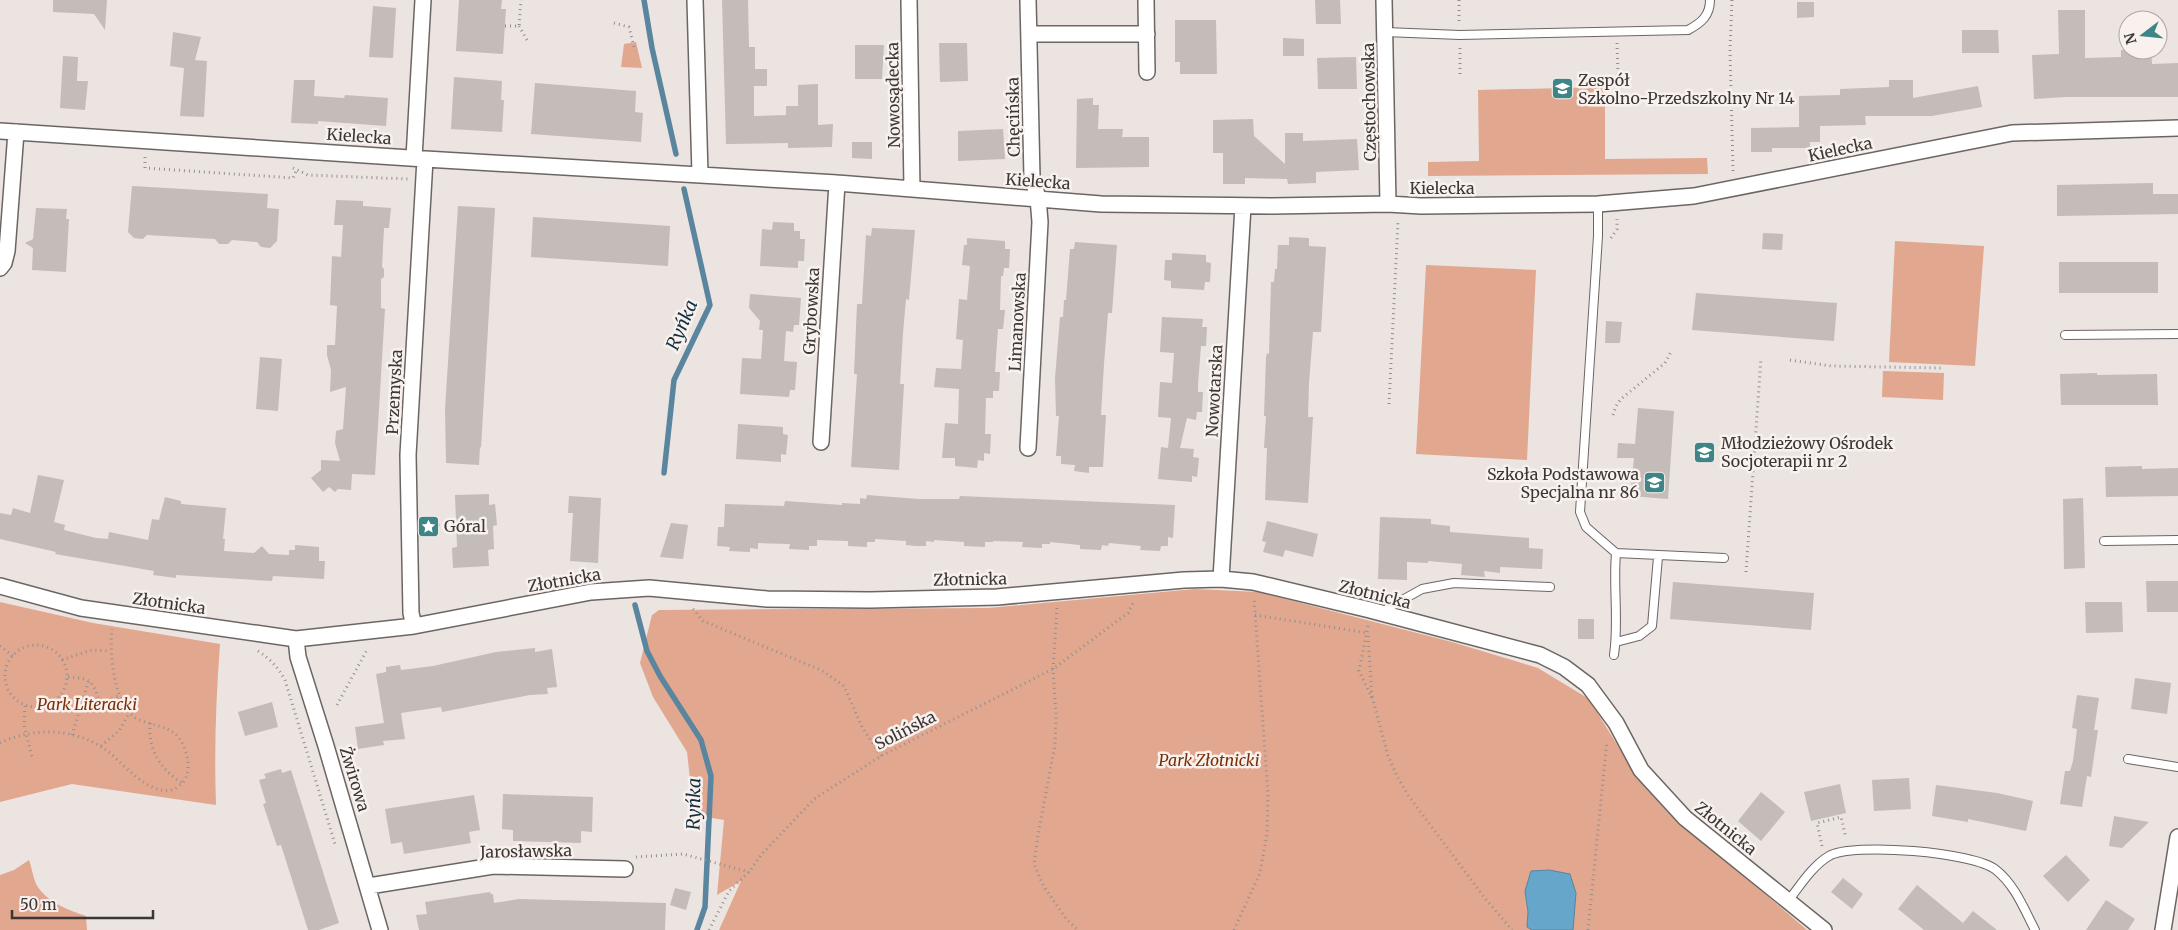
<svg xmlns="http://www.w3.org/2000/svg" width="2178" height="930" font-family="Merriweather,serif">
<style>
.green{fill:#e2a78f}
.water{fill:#66a6cb;stroke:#59859e}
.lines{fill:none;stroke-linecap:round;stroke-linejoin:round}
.stream{stroke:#59859e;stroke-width:5.5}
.building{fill:#c3bcb9}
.service-casing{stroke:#6c6663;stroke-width:10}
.minor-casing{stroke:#6c6663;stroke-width:18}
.path{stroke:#948f8d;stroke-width:3;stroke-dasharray:1 4;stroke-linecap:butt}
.service{stroke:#fff;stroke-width:8}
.minor{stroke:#fff;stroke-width:15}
.labels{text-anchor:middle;stroke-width:5;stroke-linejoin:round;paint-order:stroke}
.poi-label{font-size:16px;fill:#3a3736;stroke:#f9f1ee;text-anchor:start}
.street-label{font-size:16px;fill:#3a3736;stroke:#f9f1ee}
.park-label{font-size:16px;font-style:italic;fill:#792e05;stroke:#f9f1ee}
.water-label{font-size:18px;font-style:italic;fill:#112f3f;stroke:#f9f1ee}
</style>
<rect width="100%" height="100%" fill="#ebe4e1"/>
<path class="green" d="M636 42 642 68 621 67 624 44Z
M1605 87V159L1707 158 1708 174 1428 176V162L1479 161 1478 90Z
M1895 241 1984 246 1975 366 1889 362Z
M1426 265 1536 270 1527 460 1416 454Z
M1883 371 1944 373 1943 400 1882 397Z
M1195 589 1258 592 1452 642 1538 668 1589 699 1637 777 1664 808 1690 833 1727 861 1807 930H719L741 881 717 895 724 820 694 815 687 752 653 697 640 663 652 615 659 610 988 608Z
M0 602 93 623 220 644C216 698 214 751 216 805L72 784 0 802Z
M29 860C32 868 33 877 36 884 46 902 68 910 86 916L87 930H0V875L14 870Z"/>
<path class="water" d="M1549 870 1570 874 1576 893 1573 930H1532L1527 927 1528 912 1525 891 1531 871Z"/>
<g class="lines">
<path class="stream" d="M644 0 652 48 676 154
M664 473 674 380 710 305 684 189
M635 605 647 651 660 676 701 740 711 776 705 907 697 930"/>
</g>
<path class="building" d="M53 0H107L105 30 94 14 53 12Z
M459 0H502L501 9H506L503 54 456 51Z
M722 0H748L749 47H755V69H767V86H754V116L786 115V106H798V85L818 84V125L833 124 832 147 788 148V143L726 144Z
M1315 0H1340L1341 24H1316Z
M1797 2H1814V17L1797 18Z
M373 6 396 8 393 58 369 57Z
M2058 10H2085V58L2121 57V50H2151L2152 64 2178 63V97H2066L2034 99 2032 55 2059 54Z
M1175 20H1216L1217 74H1180V62H1175Z
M1962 30H1998L1999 53H1962Z
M173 32 201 37 195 60 207 61 204 117 180 116 184 68 170 66Z
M1283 38 1304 39V56H1283Z
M939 43H967L968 81 940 82Z
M855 45H884L882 79H855Z
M63 56 78 57 77 81H88L85 110 60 108Z
M1356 57 1357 89H1318L1317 58Z
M454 77 502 81 501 100H504L502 132 451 129Z
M294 80H315L314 96 344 98 345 95 388 98 386 126 318 121V124L291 123Z
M1889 80H1913V98L1978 86 1982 107 1932 116H1865L1866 125 1820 126V142H1810V148H1772V152H1751V128L1799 127V96L1840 95V89L1889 87Z
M535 83 636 91 635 112 643 113 641 142 531 134Z
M1093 98V105H1099L1098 129H1123L1122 137H1149V167L1076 168 1077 99Z
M1253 119 1254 136 1285 164V133H1303V141L1357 139 1359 170 1316 172V183L1288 184 1287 179 1245 178V184H1223V153H1213V120Z
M1003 129 1005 159 958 161V131Z
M852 142H872V159L852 158Z
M2153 183V194H2178V214L2057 216V185Z
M132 186 268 194 267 208 279 209 277 241 270 248 261 247 257 242 232 240 228 244H219L215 239 147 235 143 239 134 238 128 232Z
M336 200 363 201V206L391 208 389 228H384L382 267 384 269V277L381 279V308L385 309 375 475 352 474 351 490 338 489 335 492 329 487 323 492 311 478 321 470V460L340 461 335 443 336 431 343 429 346 387 330 392 331 370 327 355V345H335L337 306 330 305 332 256 341 257 343 225H334Z
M458 206 495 208 481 448 480 447 479 465 446 463 445 409Z
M36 208 67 209 66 219H69L66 272 32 270 33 248 25 243 33 239Z
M533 217 670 226 668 266 531 257Z
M773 222 794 223V231H800V239H805L804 261H798V268L760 266 762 229 772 230Z
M872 228 915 230 909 300 906 299 903 333 900 384H904L899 470 851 467 857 374H854L857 304H862L866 235 871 236Z
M1763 233 1783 234 1782 250 1762 249Z
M1289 237 1309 238V246L1326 247 1321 332H1313L1309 383 1308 417H1313L1308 503 1265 500 1267 448H1264L1266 416H1264L1266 357 1267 353 1269 354 1271 282H1274L1275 269H1277L1278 245H1289Z
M967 238 1005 241V249H1010L1009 268H1004L1003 276H1001L1000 310H1005L1004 320 1003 329H998L995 372H1000L999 391H993V398H986L985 434H991L990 454 984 453V461L978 460 977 468 955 466V458H942L945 423 958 424 959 389 934 387 936 368 961 369 963 340 956 339 959 299 967 300 970 266 962 265 964 245H967Z
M1075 242 1117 245 1112 313H1108L1104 364 1101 415H1106L1103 467H1089V473L1074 471 1075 465 1061 464V456H1056L1059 416H1056L1055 378 1060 317H1063L1064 300H1066L1070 249H1074Z
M1172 253 1206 255V262L1211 263 1210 282H1205L1204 290 1171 288V281L1164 280 1165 260H1172Z
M2059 262H2158V293H2059Z
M1696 293 1837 303 1834 341 1692 330Z
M750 294 801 298 799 325H794L793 332 786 331 784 361 797 362 795 390H790L789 397 740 394 742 358 761 359 763 330H759L760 321 749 308Z
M1162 317 1203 319 1202 327H1207L1206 346H1201L1198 384V392H1203L1202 412H1197L1196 420 1187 418 1180 448 1194 449 1193 457 1199 458 1197 477 1192 476V482L1158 479 1161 447 1168 448 1171 418 1158 417 1160 382 1172 383 1174 353 1160 352Z
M1606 321 1622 322 1620 343H1605Z
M260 357 282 359 278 411 256 409Z
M2097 373V375L2157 374 2158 405H2061L2060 374Z
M1638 408 1674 411 1668 499 1630 496 1634 458H1617L1618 443 1635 444Z
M738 424 783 427V434L788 435 786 455 781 454V462L736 459Z
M2142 466V469L2178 468V496L2106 497 2105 467Z
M38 475 64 480 54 522 65 525 64 530 96 538 108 539 109 532 148 540 152 519 159 520 165 497 181 501V504L226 508 223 539H225L224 551 254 553 262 546 269 554 289 555V550H295V545L319 547V561H325L324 579 273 576 272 581 176 575V578L153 575 154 571 55 554 56 552 0 539V513L11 515 13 508 30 513Z
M489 494V505L495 504 497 525 493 526 494 549 488 550 489 566 453 568 452 548 457 547 455 495Z
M867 495 919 499H959L960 496 1175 505 1173 538 1168 537V546H1161L1160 551 1140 550 1141 546 1109 543 1108 546 1102 545 1101 550 1080 549V545L1050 542V544H1042V548L1022 547 1023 542 993 541V542H985V547L964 546V542L934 540V542L926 541V546H916L906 545V541L875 539V542H867V547L848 546V541L817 540V546H809V550L789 549 790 544 758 543V549L750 548V552L729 551 730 547 717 546 718 527H724L725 504 784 506 785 501 842 505V503L860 504V498L866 499Z
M569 496 601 498 598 563 570 561 573 513H568Z
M2083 498 2085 568 2064 569 2063 499Z
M1380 517 1431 519V524L1450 526V532L1529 538V548L1543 549 1542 569 1500 567V573L1484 571 1485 577 1461 575 1462 564 1428 561V563L1407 562V580L1378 579Z
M1267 521 1318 534 1313 557 1285 550 1283 557 1263 552 1266 542 1262 541Z
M671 523 688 525 683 559 660 557Z
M2146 581H2178V612H2147Z
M1673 582 1814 593 1811 630 1670 619Z
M2085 602H2122L2123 632 2086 633Z
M1578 619H1594V639H1578Z
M535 648V652L552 649 557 687 547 688 548 694 530 695 442 712 441 707 401 713 405 739 383 741 384 745 358 749 355 727 384 723 376 674 386 672V667L400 665 401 670 433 666 496 652Z
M2135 678 2171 683 2167 714 2131 709Z
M2077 695 2099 698 2094 730H2098L2091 777 2087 776 2082 807 2060 804 2065 771H2070L2073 761 2077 729 2072 728Z
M272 702 278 727 245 736 238 712Z
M281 769 282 773 291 770 339 923 319 930H308L281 845 277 846 263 804 266 803 259 780 266 778 264 774Z
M1909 778 1911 809 1874 811 1872 780Z
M1840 784 1846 813 1811 821 1804 792Z
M1936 785 1997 793 2033 801 2026 831 1968 819V822L1932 816Z
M1761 792 1785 812 1761 841 1738 821Z
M503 794 593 797 592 832 581 831V843L513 841V830L502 829Z
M474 795 480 830 469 832 471 843 404 854 402 842 391 844 385 809Z
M2114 816 2149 822 2122 848 2109 846Z
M2066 855 2090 880 2068 902 2043 876Z
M1843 878 1863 894 1852 909 1831 892Z
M1917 885 1963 923 1973 911 1997 930H1924L1898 909Z
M675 888 691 892 686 910 670 905Z
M490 892 491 894H493L494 903 519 899 666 903 665 930H419L416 915 427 914 425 902Z
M2106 900 2135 919 2128 930H2086Z"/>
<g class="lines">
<defs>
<path id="service" d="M1385 32 1460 35 1688 30C1701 23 1710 16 1710 0
M1598 204V236L1580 512 1586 527 1616 553 1724 558
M2065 335 2178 334
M2104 541 2178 540
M1386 615 1388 608 1422 589 1454 583 1550 587
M1616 642 1639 636 1652 626 1658 557
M1614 655C1619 622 1613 587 1616 553
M2128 759 2178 767
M1788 901C1800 886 1812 866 1829 856 1852 842 1975 852 1996 870 2015 885 2024 909 2035 930"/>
<path id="minor" d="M695 0 700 174
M909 0 912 189
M1146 0 1147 72
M1384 0 1388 204
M1029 34H1147
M0 131 425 159 837 183 1101 204 1272 206 1388 204 1421 206 1598 204 1694 196 2012 133 2178 128
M414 158 423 0
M0 268 4 263 7 251 16 132
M821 442 837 183
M1028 448 1040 222 1038 198 1032 177 1028 0
M1221 579 1243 206
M0 586 81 608 296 639 414 626 591 592 649 588 767 599 870 600 997 597 1184 580 1221 579 1253 582 1370 610 1540 655 1564 667 1588 685 1616 723 1641 770 1685 818 1824 930
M414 626 411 613 408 455 425 159
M296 639 298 657 326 746 380 930
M369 886 493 866 625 869
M2163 930 2178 837"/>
</defs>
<use href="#service" class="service-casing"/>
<use href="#minor" class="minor-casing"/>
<path class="path" d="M1459 0V22
M1732 0 1730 50 1733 171
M614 23 629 27 635 51
M505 26H519L521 0
M519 26 527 40
M1617 43 1618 75
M1460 48V76
M145 157V168L293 178 297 169
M293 168 308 175 408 179
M1611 238 1617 229V219
M1790 360 1831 366 1942 368
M1389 404 1398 221
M1613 415 1616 406 1621 399 1665 363 1672 350
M424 522 432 525H447
M1746 572 1761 358
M1057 608 1053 669 1056 714 1055 745 1038 835 1034 864 1044 887 1067 920 1078 930
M693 609 703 621 821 670 844 686 862 727 881 756
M1255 615 1368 633
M1368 626 1359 671 1373 700 1388 756 1397 776 1408 795 1484 897 1512 930
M1368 636 1372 697
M5 676a31 31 0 1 1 62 0a31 31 0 1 1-62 0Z
M0 646 13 656
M258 651C270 659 278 667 285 680L335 844
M62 660 92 650 110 651
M68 677C92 679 92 680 100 703
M337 705 368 648
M25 706 24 725 32 757
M79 711 121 695
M150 723C148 750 160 769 182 783
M72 735 89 680
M0 743C36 726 80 728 111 754 127 768 162 809 184 781 191 771 188 755 183 745 173 723 153 728 136 718 114 706 109 652 112 629
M101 746 119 731 129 713
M1822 846 1817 823 1841 817 1846 838
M636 857 683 854 749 872
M709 930 729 891 749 872 761 855 814 799 881 756 1053 669 1128 613 1134 601
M1234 930 1260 873 1267 834 1268 795 1254 598
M1588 930 1607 741"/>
<use href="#service" class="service"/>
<use href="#minor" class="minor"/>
</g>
<defs>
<symbol id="school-square" viewBox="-11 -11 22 22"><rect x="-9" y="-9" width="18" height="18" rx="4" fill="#3d8587" stroke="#f9f1ee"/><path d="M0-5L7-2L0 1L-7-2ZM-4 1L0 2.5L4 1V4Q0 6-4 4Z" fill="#fff"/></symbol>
<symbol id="sight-square" viewBox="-11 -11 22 22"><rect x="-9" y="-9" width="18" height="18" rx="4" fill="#3d8587" stroke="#f9f1ee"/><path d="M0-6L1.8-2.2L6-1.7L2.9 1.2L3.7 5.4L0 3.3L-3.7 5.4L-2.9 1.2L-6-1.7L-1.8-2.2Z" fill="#fff"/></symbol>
</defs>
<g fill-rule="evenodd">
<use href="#school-square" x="1550" y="76" width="25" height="25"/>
<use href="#school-square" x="1692" y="440" width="25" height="25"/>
<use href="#school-square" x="1642" y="470" width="25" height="25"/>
<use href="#sight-square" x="416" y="514" width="25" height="25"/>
</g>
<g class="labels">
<g class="poi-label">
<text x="1578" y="86">Zespół<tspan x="1578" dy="18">Szkolno-Przedszkolny Nr 14</tspan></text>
<text x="1721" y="449">Młodzieżowy Ośrodek<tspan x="1721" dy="18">Socjoterapii nr 2</tspan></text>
<text x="1639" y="480" text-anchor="end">Szkoła Podstawowa<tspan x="1639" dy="18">Specjalna nr 86</tspan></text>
<text x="444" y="532">Góral</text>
</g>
<g class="street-label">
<text transform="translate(893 95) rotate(-91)" y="6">Nowosądecka</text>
<text transform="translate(1369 102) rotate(-91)" y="6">Częstochowska</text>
<text transform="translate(1013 117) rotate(-91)" y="6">Chęcińska</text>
<text transform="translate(359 136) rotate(4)" y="6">Kielecka</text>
<text transform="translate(1840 149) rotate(-12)" y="6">Kielecka</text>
<text transform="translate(1038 181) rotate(4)" y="6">Kielecka</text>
<text x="1442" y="194">Kielecka</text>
<text transform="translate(811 311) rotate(-87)" y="6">Grybowska</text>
<text transform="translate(1017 322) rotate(-87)" y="6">Limanowska</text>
<text transform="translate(1214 391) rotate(-87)" y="6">Nowotarska</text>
<text transform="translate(394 392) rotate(-87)" y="6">Przemyska</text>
<text transform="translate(970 579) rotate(-1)" y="6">Złotnicka</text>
<text transform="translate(564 580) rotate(-10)" y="6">Złotnicka</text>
<text transform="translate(1375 594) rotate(14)" y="6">Złotnicka</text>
<text transform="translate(169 603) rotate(8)" y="6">Złotnicka</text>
<text transform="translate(905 730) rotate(-27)" y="6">Solińska</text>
<text transform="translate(355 779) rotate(73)" y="6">Żwirowa</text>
<text transform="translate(1726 828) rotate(39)" y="6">Złotnicka</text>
<text transform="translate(526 851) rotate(-1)" y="6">Jarosławska</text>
</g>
<g class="park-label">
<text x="87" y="710">Park Literacki</text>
<text x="1209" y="766">Park Złotnicki</text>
</g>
<g class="water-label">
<text transform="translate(682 325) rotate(-67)" y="6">Ryńka</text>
<text transform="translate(694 804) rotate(-89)" y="6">Ryńka</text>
</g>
</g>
<g transform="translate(2143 35) rotate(254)"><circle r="24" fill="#f9f1ee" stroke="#ada7a4"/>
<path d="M0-4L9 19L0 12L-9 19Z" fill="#3d8587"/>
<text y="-8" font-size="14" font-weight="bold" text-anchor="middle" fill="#3a3736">N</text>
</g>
<path d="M12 910v8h141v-8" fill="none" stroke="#3a3736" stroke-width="2.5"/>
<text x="20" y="910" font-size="15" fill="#3a3736" stroke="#f9f1ee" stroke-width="4" paint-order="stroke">50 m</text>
</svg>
